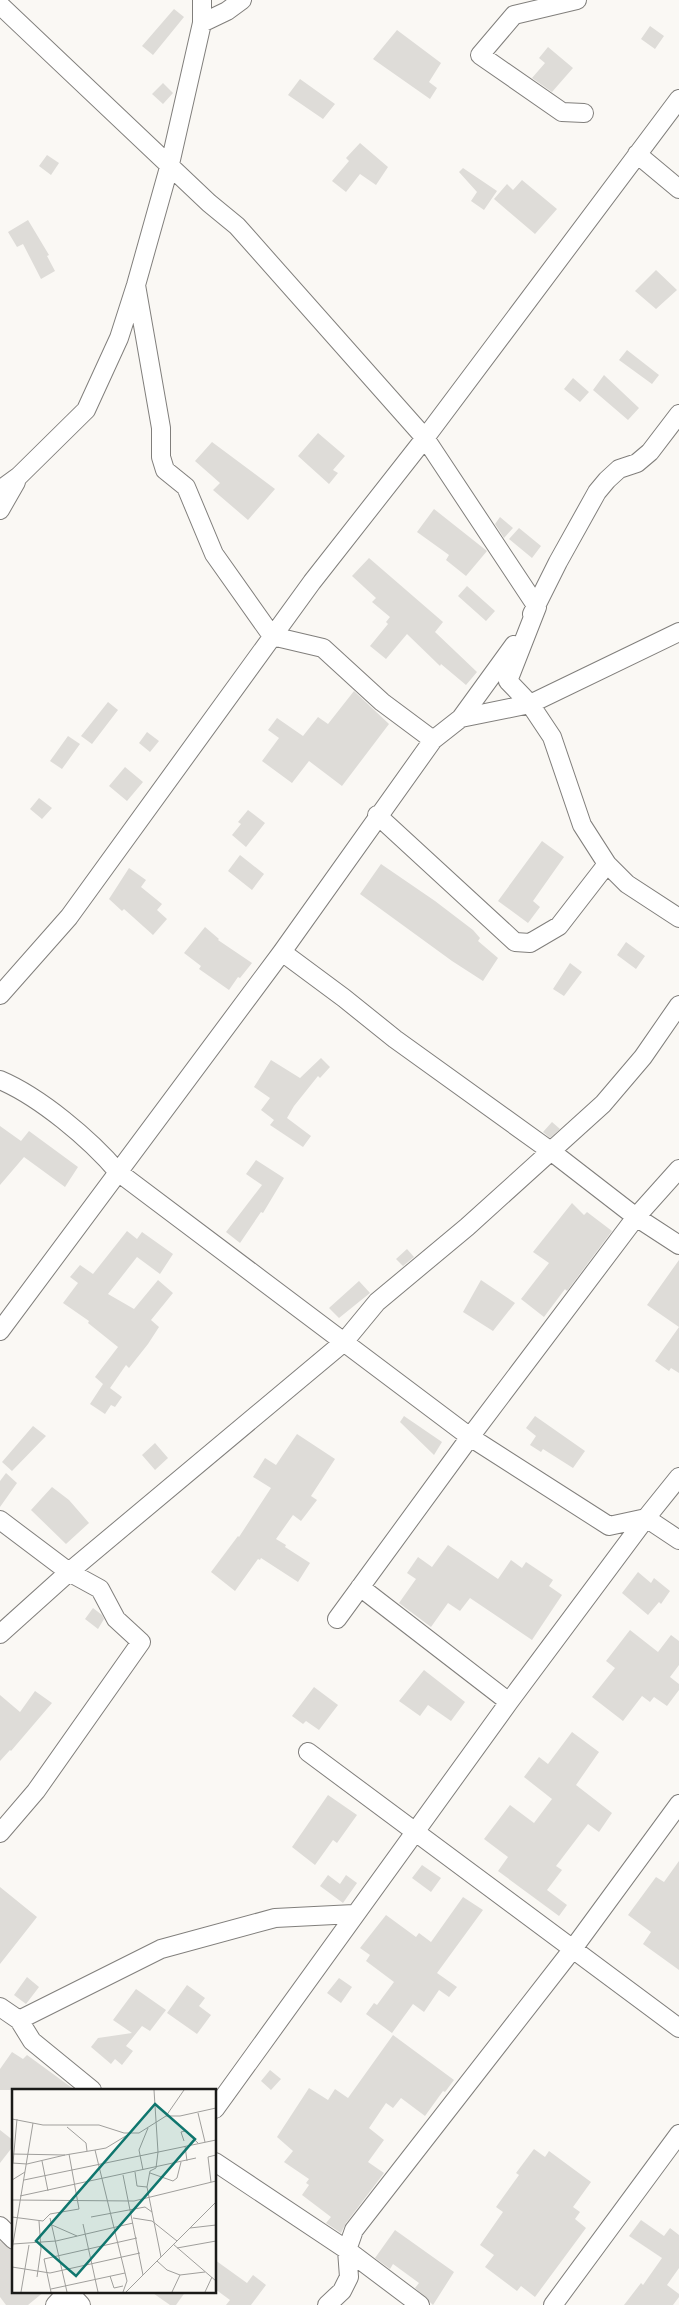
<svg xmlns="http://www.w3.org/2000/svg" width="679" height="2305" font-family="'Archivo Narrow',sans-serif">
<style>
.building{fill:#dedcd8}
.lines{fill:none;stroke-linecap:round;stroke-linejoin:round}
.minor-casing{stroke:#817f7c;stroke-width:20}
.minor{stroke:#fff;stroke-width:18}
.inset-road{fill:none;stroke:#a09f9c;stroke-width:1}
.view{fill:#0f766e;fill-opacity:0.15;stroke:#0f766e;stroke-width:2.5}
.inset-edge{fill:none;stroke:#1a1a18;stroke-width:2.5}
</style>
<rect width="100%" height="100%" fill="#faf8f4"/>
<path class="building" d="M174 9 184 17 153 55 142 46Z
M650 26 664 36 655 49 641 39Z
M397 30 441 63 429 82 437 88 430 99 373 59Z
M548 47 573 68 552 92 532 78 545 63 539 58Z
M300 79 335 104 323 119 288 95Z
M163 83 173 93 163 104 152 94Z
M360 143 388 167 376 185 360 174 346 192 332 181 349 161 346 158Z
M47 155 59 163 51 175 39 166Z
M463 168 497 191 484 210 471 201 477 192 459 172Z
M522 180 557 209 535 234 494 199 507 184 513 190Z
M28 220 49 255 47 256 55 271 41 279 23 244 17 247 8 232Z
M656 270 677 290 656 309 635 291Z
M627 350 659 375 652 384 619 360Z
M604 375 639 408 628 420 593 390Z
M573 378 589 392 580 402 564 389Z
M318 433 345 456 333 470 338 473 329 484 298 456Z
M212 442 275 489 248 520 213 490 220 483 195 461Z
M434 509 487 551 466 576 446 560 449 555 417 532Z
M500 517 513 528 504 538 495 524Z
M519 528 541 546 532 558 509 539Z
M369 558 443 622 435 632 477 672 466 685 441 664 440 666 407 634 386 659 370 646 388 624 386 622 390 617 372 602 376 598 352 576Z
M467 586 495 611 486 621 458 596Z
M354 691 389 724 342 786 309 761 292 783 262 761 279 738 268 730 277 718 303 736 318 717 328 724Z
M108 702 118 710 92 744 81 736Z
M147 732 159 741 150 752 139 743Z
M68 736 80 744 62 769 50 761Z
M125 767 143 782 127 801 109 786Z
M39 798 52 808 42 819 30 809Z
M248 810 265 823 246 847 232 835 241 824 238 822Z
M542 841 564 857 533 901 540 907 528 923 498 901Z
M240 855 264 874 252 890 228 871Z
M381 864 435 901 473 930 480 938 478 941 498 958 483 981 452 961 360 894Z
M129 868 146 880 141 887 162 904 157 910 167 919 153 935 124 909 122 911 109 899Z
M205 927 219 939 218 940 252 963 240 978 238 977 229 990 199 969 201 966 184 953Z
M626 942 645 956 636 969 617 955Z
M570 963 582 972 564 996 553 989Z
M321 1058 330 1067 320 1078 318 1076 294 1106 287 1118 311 1136 303 1147 270 1125 274 1120 261 1110 270 1098 254 1087 271 1060 300 1078Z
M552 1122 560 1129 550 1138 543 1132Z
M0 1126 21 1141 29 1131 78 1167 65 1187 24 1157 0 1185Z
M256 1160 284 1178 263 1213 261 1212 240 1243 226 1232 262 1185 246 1174Z
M572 1203 584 1215 587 1212 612 1231 567 1291 565 1289 544 1317 521 1299 549 1263 533 1252Z
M127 1231 137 1239 142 1232 173 1254 160 1274 137 1257 108 1294 134 1309 158 1280 173 1293 151 1320 159 1327 148 1344 129 1368 126 1365 110 1388 122 1397 115 1407 111 1405 105 1414 90 1404 103 1384 95 1377 118 1347 88 1323 89 1321 63 1303 78 1283 70 1277 80 1265 93 1274Z
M407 1249 414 1257 403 1266 396 1259Z
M679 1260V1373L671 1368 669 1371 655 1361 679 1327 647 1305Z
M481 1280 515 1303 493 1331 463 1312Z
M359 1281 370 1293 339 1318 329 1308Z
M404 1416 442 1442 434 1455 400 1422Z
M535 1416 585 1451 573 1468 543 1449 541 1452 530 1445 536 1436 526 1428Z
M33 1426 46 1436 12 1471 2 1462Z
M297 1434 335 1459 311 1496 317 1500 301 1521 293 1515 276 1539 286 1545 285 1547 310 1563 298 1582 261 1558 260 1560 258 1559 235 1591 211 1572 238 1536 239 1537 271 1488 253 1477 265 1458 276 1465Z
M155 1443 168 1458 155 1470 142 1455Z
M6 1473 17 1483 0 1507V1481Z
M52 1487 69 1500 89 1523 66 1544 31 1510Z
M448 1545 498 1579 511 1560 522 1568 526 1562 553 1580 549 1586 562 1595 532 1640 470 1598 460 1611 448 1603 431 1627 399 1603 416 1579 407 1573 418 1557 432 1567Z
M638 1572 651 1583 654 1578 670 1591 661 1604 659 1602 648 1615 622 1593Z
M93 1608 102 1615 104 1619 98 1629 85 1619Z
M630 1630 658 1652 671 1635 679 1641V1665L670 1677 679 1684V1690L667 1706 654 1697 650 1702 642 1696 623 1721 592 1697 615 1668 606 1661Z
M424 1670 465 1702 451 1721 428 1705 420 1716 399 1701Z
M314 1687 338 1705 319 1730 306 1721 303 1724 292 1716Z
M35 1691 52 1703 11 1751 10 1750 0 1761V1695L20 1712Z
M572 1732 599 1752 576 1785 612 1813 599 1832 588 1824 556 1866 562 1870 547 1890 567 1905 559 1916 498 1871 508 1857 484 1839 510 1805 534 1823 552 1799 524 1777 539 1757 548 1764Z
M328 1795 357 1815 337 1843 333 1840 315 1865 292 1847Z
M679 1861V1970L643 1944 651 1932 628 1915 656 1877 664 1882Z
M422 1865 441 1878 431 1892 412 1878Z
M328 1875 340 1884 346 1875 357 1883 343 1903 320 1886Z
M0 1887 37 1917 0 1964Z
M463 1897 483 1910 437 1973 457 1987 449 1997 439 1990 424 2012 413 2004 392 2033 366 2014 374 2003 377 2005 394 1982 366 1961 370 1955 360 1948 386 1915 416 1937 419 1933 431 1942Z
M27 1977 39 1987 26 2004 14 1995Z
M339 1978 352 1987 341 2003 327 1993Z
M187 1985 205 1998 199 2006 211 2015 197 2034 167 2013Z
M136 1989 166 2010 150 2031 142 2026 126 2046 133 2051 122 2065 115 2059 111 2064 91 2047 98 2038 132 2033 113 2020Z
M393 2035 454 2080 445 2092 443 2091 425 2116 401 2098 393 2108 386 2103 369 2128 384 2140 368 2162 384 2173 346 2223 341 2233 326 2223 331 2217 302 2195 309 2185 306 2183 309 2179 284 2162 293 2151 277 2137 309 2088 328 2100 335 2089 348 2098Z
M12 2052 23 2059 27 2055 75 2090H0V2069Z
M270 2070 281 2079 271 2090 261 2081Z
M0 2130 14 2141V2145L0 2163Z
M534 2149 545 2157 549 2151 591 2182 573 2207 580 2212 575 2219 586 2228 535 2297 521 2286 517 2291 485 2267 494 2255 480 2245 503 2212 496 2207 519 2175 516 2173Z
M641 2220 664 2236 670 2228 679 2235V2268L667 2285 679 2294V2297L673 2305H624L641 2283 643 2285 662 2258 629 2236Z
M395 2230 454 2272 433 2305 415 2288 419 2283 393 2264 390 2269 375 2258Z
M0 2241 14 2251V2291H45L28 2305H6L0 2297Z
M215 2260 247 2283 253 2275 266 2285 251 2305H226L230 2300 215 2289Z
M150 2291H186L176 2305H170Z"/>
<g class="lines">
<defs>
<path id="minor" d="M577 0 514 15 480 55 562 112 584 113
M0 5 209 203 237 226 425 438 537 607 508 681 530 704 552 737 582 825 607 864 627 884 679 918
M202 23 227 11 242 0
M637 154 679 189
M136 285 161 428V457L165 470 186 487 214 554 272 636 323 648 382 702 433 740
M0 490 19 476 86 410 119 338 136 285 170 164 202 23V0
M0 510 16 482
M532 614 558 562 597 492 607 480 619 469 637 463 650 452 679 414
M461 718 530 704 679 632
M377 815 515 942 530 943 559 926 607 864
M282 952 344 998 395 1039 552 1152 636 1217 679 1245
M0 995 69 917 312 582 425 438 679 99
M0 1080C40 1097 90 1139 118 1172L470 1437 609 1526 646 1518 679 1540
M0 1331 282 952 433 740 461 718 514 645
M0 1520 69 1572 100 1589 116 1619 141 1642 36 1791 0 1833
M360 1587 509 1702
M337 1619 470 1437 636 1217 679 1169
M0 1634 69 1572 344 1342 377 1302 467 1227 603 1104 643 1057 679 1005
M308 1752 679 2028
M0 2007 19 2020 32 2041 92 2090
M19 2020 161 1949 275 1918 354 1914
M215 2109 509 1702 646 1518 679 1477
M215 2162 347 2250 420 2305
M0 2226 14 2240
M68 2291 81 2305
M55 2305 68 2291
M327 2305 342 2291 349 2277 347 2250 354 2230 572 1950 679 1804
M553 2305 679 2134"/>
</defs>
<use href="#minor" class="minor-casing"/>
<use href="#minor" class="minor"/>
</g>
<g transform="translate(12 2089)">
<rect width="204" height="204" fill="#faf8f4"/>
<path class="inset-road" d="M142 1 146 63 144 79 138 82 135 98 149 168M186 24 193 53M154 27H168L204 19M0 30 31 36H87L112 44H127L154 27 172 1M55 38 74 54 75 62M172 52 169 43 173 42 186 54M173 57 175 72M83 61 115 192 111 203M0 65 53 66 83 61 94 59 117 45M30 72 36 102M0 74 15 75 53 66M1 74 5 30M131 81 127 61 136 39M123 83 125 97 135 98M138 84 161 92M111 86 131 186M0 91 13 83M12 91 204 51M161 92 165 89 169 73M199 93 196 68 204 66M8 107 184 69M0 111 122 112 204 92M0 128 31 132 38 125 67 120 57 65M79 128 133 118 140 123M38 129 55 203M121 129 140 132 165 152M71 135 86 203M40 136 65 147M178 139 204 136M1 155 44 152 121 134M161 155 204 192M165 159 204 152M0 161 21 34M145 172 155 181 168 186 193 183M0 178 38 184 128 164M98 187 102 199 111 197M25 188 29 160 27 132M39 200 113 184M9 203 17 156M39 203 32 170 125 149M114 203 204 113M160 203 168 186M193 203 200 188"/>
<path class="view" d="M143 15 183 50 64 187 24 152Z"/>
<rect width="204" height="204" class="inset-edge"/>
</g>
</svg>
